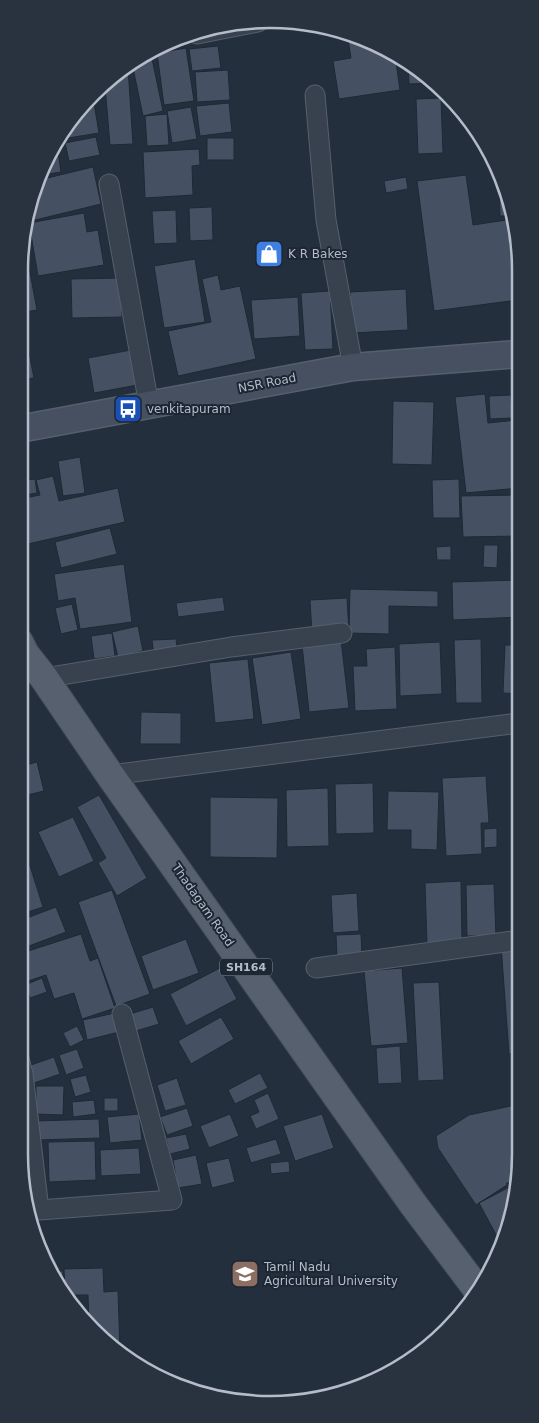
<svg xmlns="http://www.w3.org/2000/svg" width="539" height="1423" font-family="'DejaVu Sans',sans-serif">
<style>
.building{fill:#455162;stroke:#1f2835}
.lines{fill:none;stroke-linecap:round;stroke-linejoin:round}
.street-casing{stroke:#565f6c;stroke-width:21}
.secondary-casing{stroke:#565f6c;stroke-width:29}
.primary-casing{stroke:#414a57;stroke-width:30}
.street{stroke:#38414e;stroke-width:19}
.secondary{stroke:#465061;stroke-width:26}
.primary{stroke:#56606e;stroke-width:28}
.labels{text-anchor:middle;stroke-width:4;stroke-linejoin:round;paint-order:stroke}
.shield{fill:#1d2633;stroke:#878f9c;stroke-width:1}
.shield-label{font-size:11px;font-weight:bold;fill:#b4bcc9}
.poi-label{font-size:12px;fill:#b4bcc9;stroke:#1d2633;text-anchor:start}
.street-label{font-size:12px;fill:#b4bcc9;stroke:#1d2633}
.rim{fill:none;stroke:#b4bcc9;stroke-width:2.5}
</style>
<rect width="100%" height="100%" fill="#242f3e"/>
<path class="building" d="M347 33 395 55 400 90 339 99 333 61 351 58Z
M218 46 221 68 192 71 189 49Z
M186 48 194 101 164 105 157 53Z
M151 54 163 111 143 116 132 63 139 57Z
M408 61H409L434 83 409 84Z
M128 67 133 144 110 145 105 86Z
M228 70 230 100 197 102 195 72Z
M93 97 99 133 62 139 61 135 71 117Z
M441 98 443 153 418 154 416 99Z
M229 103 232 132 200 136 196 106Z
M191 107 197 139 172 143 167 111Z
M167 114 169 145 147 146 145 116Z
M96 137 100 155 69 161 65 143Z
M207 138H234V160H207Z
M57 145 61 172 42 175Z
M199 149 200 165 192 166 193 195 145 198 143 152Z
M93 167 101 204 27 222 26 217 27 204 39 180Z
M499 172 512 216H500Z
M466 175 473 225 513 219 518 236V300L434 311 417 181Z
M406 177 408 189 386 193 384 181Z
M212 207 213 240 190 241 189 208Z
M176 210 177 243 154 244 152 211Z
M84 213 87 232 98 230 104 265 38 276 29 223Z
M25 245 37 310 19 313V270L22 246Z
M195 259 205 322 164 328 154 266Z
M218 275 221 290 240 286 256 359 178 376 168 331 211 322 202 279Z
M121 278 122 317 72 318 71 279Z
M406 289 408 330 352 333 350 292Z
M330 291 333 349 305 350 301 293Z
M298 297 300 336 254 339 251 300Z
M25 331 34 378 19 380V332Z
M136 349 143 384 94 393 88 358Z
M485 394 488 423 517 420 519 436V488L466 493 455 397Z
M511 395 512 418 490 419 489 396Z
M393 401 434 402 432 465 392 464Z
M80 457 85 493 63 496 58 461Z
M53 476 59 501 118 488 125 522 19 546V513H20L19 499 40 495 36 480Z
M35 479 37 493 19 496V481Z
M459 479 460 518H433L432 480Z
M519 495V536L463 537 461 496Z
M110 528 117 554 61 568 55 542Z
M510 539H519V570L511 571Z
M484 545H498L497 568 483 567Z
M451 546V560H437L436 547Z
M124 564 132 622 80 629 75 598 58 601 54 574Z
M519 580V617L453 620 452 582Z
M350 589 438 591V607L389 606V634L349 633Z
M223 597 225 611 178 617 176 603Z
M347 598 349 632 312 634 310 600Z
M72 604 78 630 61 634 55 608Z
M138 626 143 651 118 657 112 632Z
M112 633 115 656 94 659 91 636Z
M176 639 178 655 154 657 152 640Z
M481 639 482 703H456L454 640Z
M341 640 349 708 309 712 302 645Z
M440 642 442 694 400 696 399 644Z
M505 645H519V694L503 693Z
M395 647 397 709 355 711 353 666H367L366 649Z
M291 652 301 719 262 725 252 658Z
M248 659 254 719 215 723 209 663Z
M141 712 181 713V744H140Z
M37 762 44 791 19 797V767Z
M486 776 489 823H481L482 854 446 856 442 778Z
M373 783 374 833 336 834 335 784Z
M328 788 329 846 287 847 286 790Z
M388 791 439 792 437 850 411 849V830H387Z
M99 795 147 878 117 896 98 863 106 858 77 807Z
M210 797 278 798 277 858 210 857Z
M19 804 25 825 19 827Z
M73 817 94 861 59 877 38 832Z
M497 828V847L484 848V829Z
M20 834 43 907 19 915V835Z
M461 881 462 943 427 944 425 883Z
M494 884 496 936H467L466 885Z
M112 890 150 994 116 1006 78 902Z
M357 893 359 931 333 933 331 895Z
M56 907 66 932 29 946 28 944 19 948V921Z
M81 934 90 961 98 958 115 1008 82 1019 74 993 54 999 46 975 19 984V954Z
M361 934 362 956 337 957 336 935Z
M186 939 199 973 153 990 141 956Z
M520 944V1053L509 1054 501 945Z
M220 968 237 999 186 1026 170 994Z
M402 968 408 1043 371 1046 364 971Z
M42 978 47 992 30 998 25 985Z
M439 982 444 1080 418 1081 413 983Z
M153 1007 159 1024 136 1031 130 1014Z
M115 1013 119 1032 87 1040 83 1020Z
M221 1017 234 1039 191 1064 178 1041Z
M77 1026 84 1040 70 1047 63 1033Z
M400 1046 402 1083 378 1084 376 1048Z
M77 1049 84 1068 66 1075 59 1055Z
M54 1057 60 1074 34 1083 28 1066Z
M260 1073 268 1088 235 1104 228 1090Z
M86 1075 91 1092 75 1097 70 1079Z
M177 1078 186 1105 165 1111 157 1085Z
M36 1086H64L63 1115 36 1114Z
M268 1093 279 1119 256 1129 250 1116 259 1112 254 1100Z
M104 1098H118V1111H104Z
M94 1100 96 1114 73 1117 72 1102Z
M520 1104V1154L517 1177 506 1184 510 1183 476 1205 438 1148 436 1136 469 1115Z
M187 1108 193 1126 167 1135 160 1117Z
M139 1114 142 1140 110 1143 107 1117Z
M230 1114 239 1136 209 1148 200 1126Z
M322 1114 334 1148 295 1161 283 1126Z
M99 1119 100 1138 37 1140 36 1121Z
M186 1134 190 1149 170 1154 166 1138Z
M276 1139 281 1154 251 1163 246 1148Z
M95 1141 96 1180 49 1182 48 1142Z
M139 1148 141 1174 101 1176 100 1150Z
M196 1155 202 1184 178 1188 173 1160Z
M229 1158 235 1182 212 1188 206 1163Z
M289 1161 290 1172 271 1174 270 1163Z
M515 1184 512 1219 500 1242 479 1203Z
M103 1268 104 1292 118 1291 120 1351 89 1326 88 1295H67L65 1291 64 1269Z
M53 1271H63V1287Z"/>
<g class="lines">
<defs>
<path id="street" d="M197 34 258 22
M315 95 326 220 353 367
M109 184 149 405
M44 678 231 647 342 633
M110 775 519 723
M316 968 520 940
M19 1059 23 1074 39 1210H28
M39 1210 172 1200 122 1014"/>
<path id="secondary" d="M19 429 353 367 518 354"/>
<path id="primary" d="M19 642 25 654 44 678 110 775 413 1204 477 1289"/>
</defs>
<use href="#street" class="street-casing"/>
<use href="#secondary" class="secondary-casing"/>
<use href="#primary" class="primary-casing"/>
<use href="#street" class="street"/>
<use href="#secondary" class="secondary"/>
<use href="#primary" class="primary"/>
</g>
<defs>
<symbol id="shop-square" viewBox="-11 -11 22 22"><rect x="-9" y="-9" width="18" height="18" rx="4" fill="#3f7fe0" stroke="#1d2633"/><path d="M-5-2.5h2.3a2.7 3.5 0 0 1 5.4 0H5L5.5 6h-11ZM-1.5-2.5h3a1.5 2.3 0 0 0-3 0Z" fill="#fff"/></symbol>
<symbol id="bus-square" viewBox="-11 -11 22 22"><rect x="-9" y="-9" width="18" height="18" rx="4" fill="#1a4fb4" stroke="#1d2633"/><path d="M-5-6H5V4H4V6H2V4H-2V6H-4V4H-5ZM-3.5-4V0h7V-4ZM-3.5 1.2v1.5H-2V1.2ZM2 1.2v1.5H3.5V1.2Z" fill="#fff"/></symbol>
<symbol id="university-square" viewBox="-11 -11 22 22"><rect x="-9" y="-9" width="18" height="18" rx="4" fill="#8d6e63" stroke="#1d2633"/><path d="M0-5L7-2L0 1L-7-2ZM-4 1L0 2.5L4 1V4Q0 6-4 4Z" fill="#fff"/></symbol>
</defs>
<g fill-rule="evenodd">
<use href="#shop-square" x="253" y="238" width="32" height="32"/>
<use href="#bus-square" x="112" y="393" width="32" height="32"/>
<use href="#university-square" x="229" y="1258" width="32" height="32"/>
</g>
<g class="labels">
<rect class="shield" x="220" y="958.5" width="52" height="17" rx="4"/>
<g class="shield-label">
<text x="246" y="971">SH164</text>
</g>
<g class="poi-label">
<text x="288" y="258">K R Bakes</text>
<text x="147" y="413">venkitapuram</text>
<text x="264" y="1271">Tamil Nadu<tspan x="264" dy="14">Agricultural University</tspan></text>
</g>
<g class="street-label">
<text transform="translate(267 383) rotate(-11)" y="4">NSR Road</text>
<text transform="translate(203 905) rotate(55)" y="4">Thadagam Road</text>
</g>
</g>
<path d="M0 0H539V1423H0ZM270 28H270A242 242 0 0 1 512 270V1154A242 242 0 0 1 270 1396H270A242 242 0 0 1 28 1154V270A242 242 0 0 1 270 28Z" fill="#29323f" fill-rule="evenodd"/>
<path class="rim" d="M270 28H270A242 242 0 0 1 512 270V1154A242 242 0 0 1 270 1396H270A242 242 0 0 1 28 1154V270A242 242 0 0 1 270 28Z"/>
</svg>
